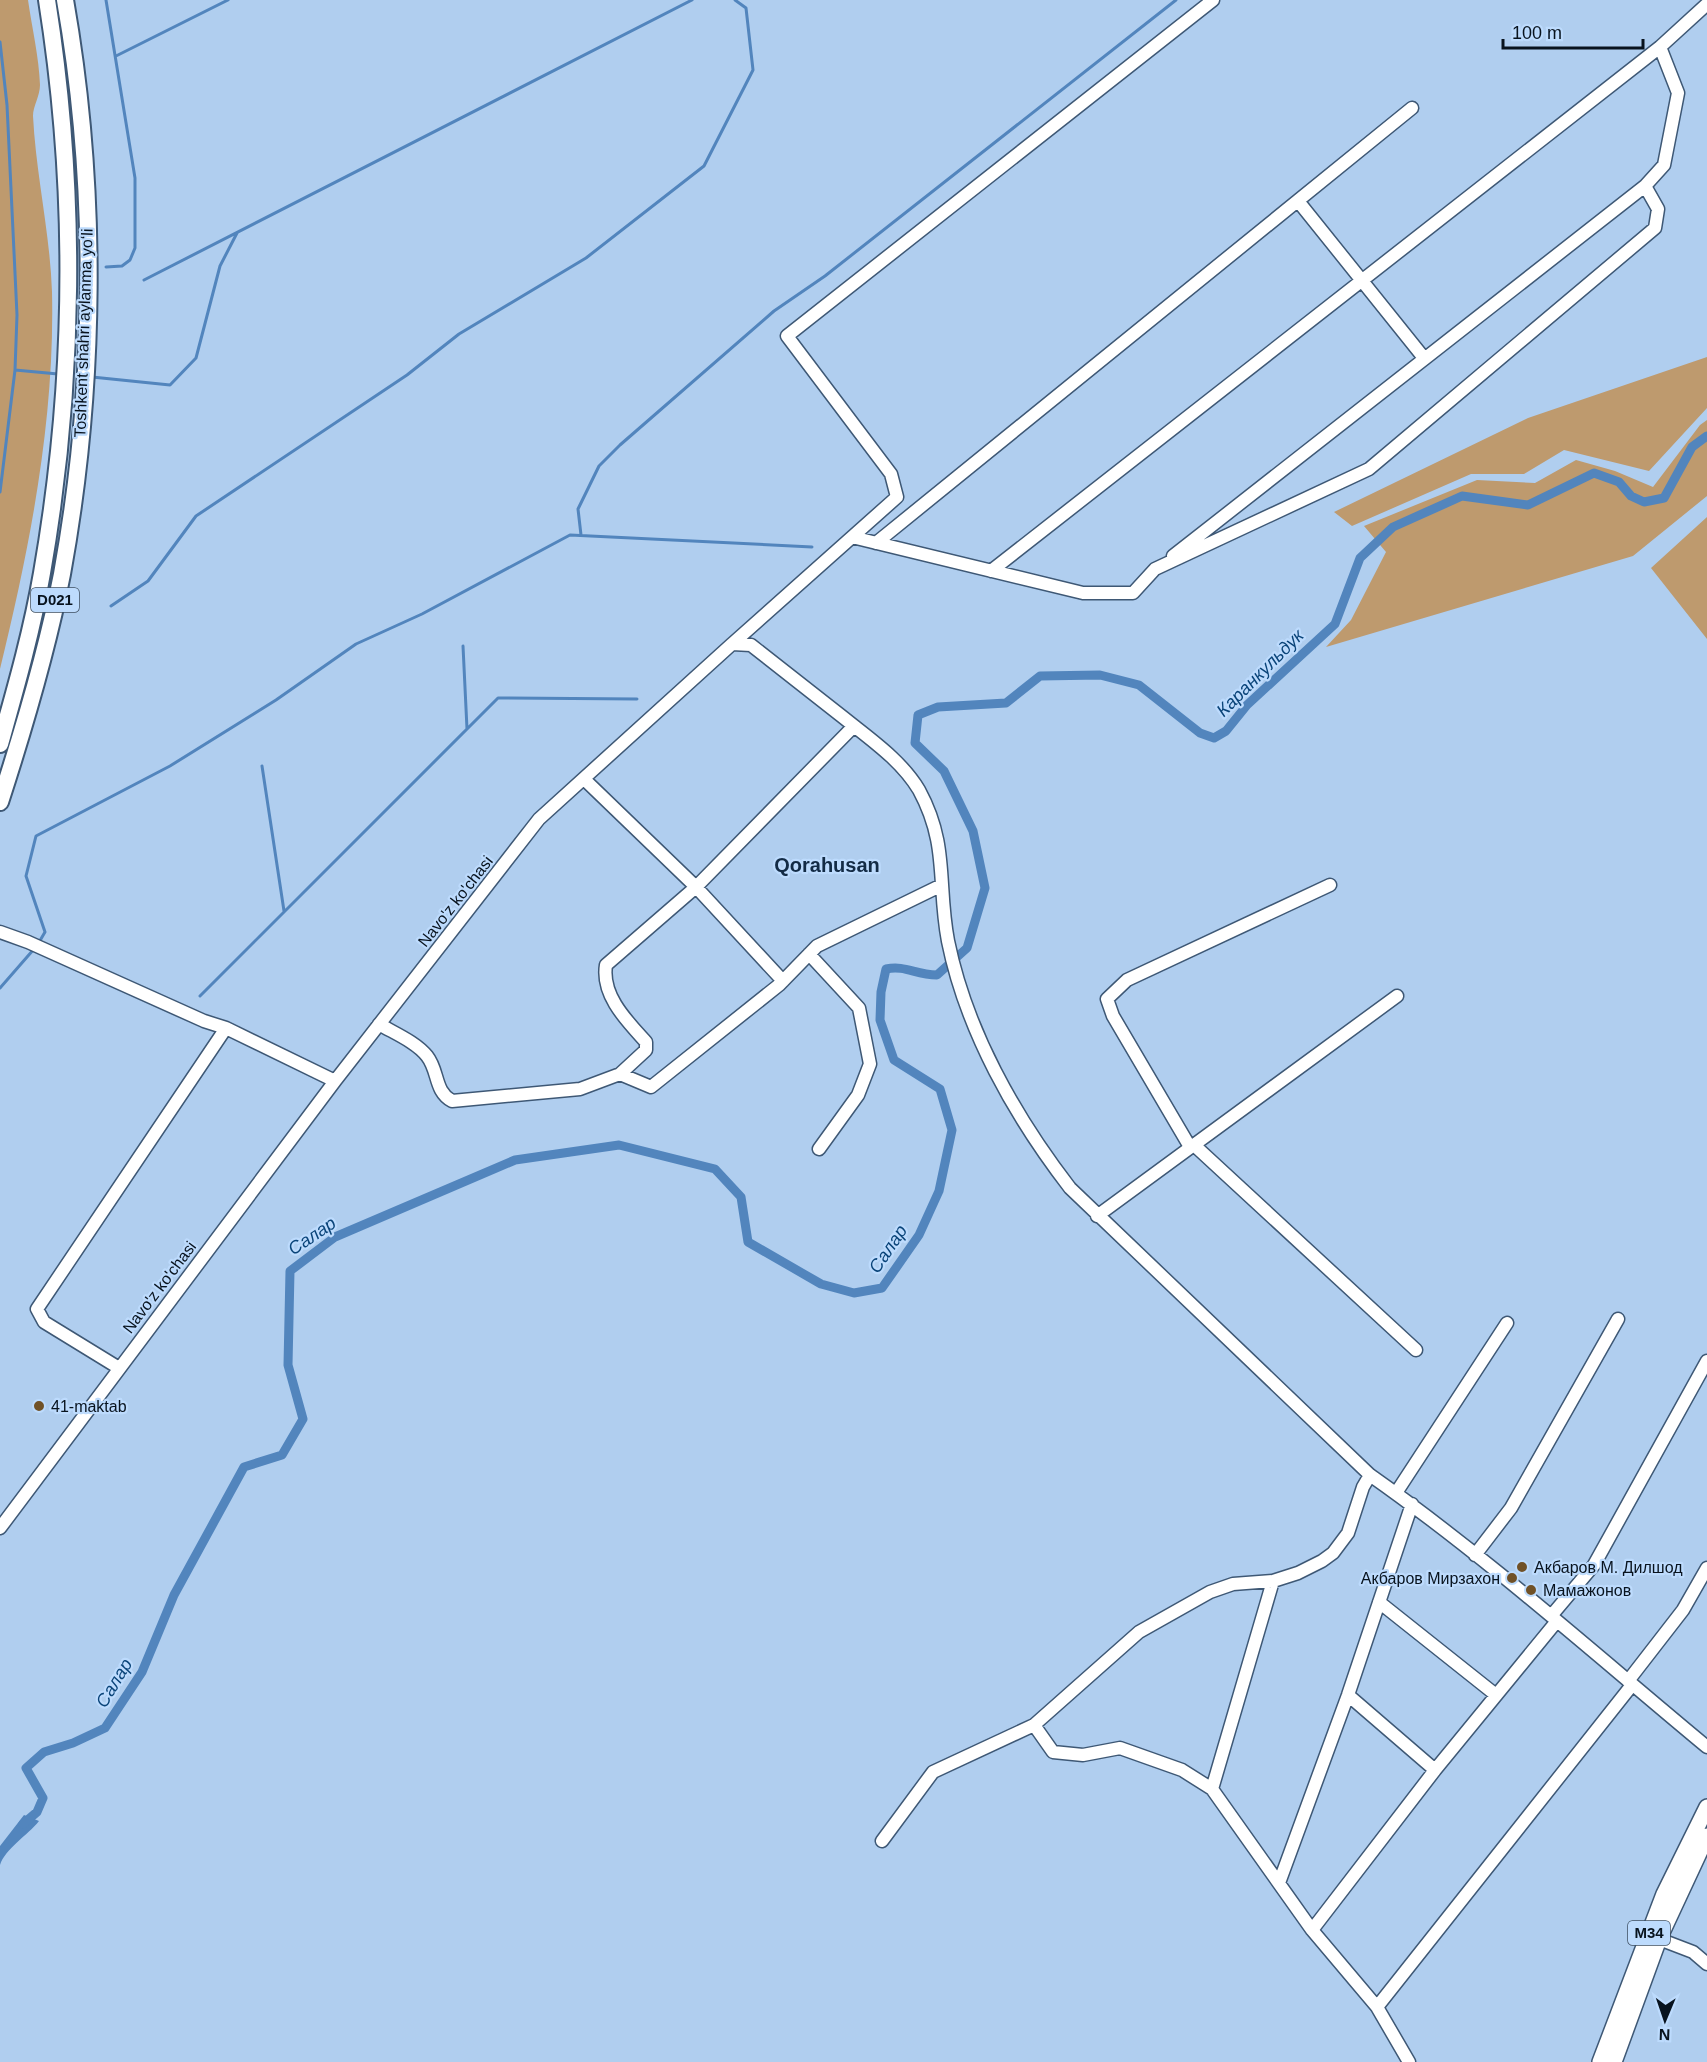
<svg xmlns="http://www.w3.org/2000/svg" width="1707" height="2062" font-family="Helvetica,sans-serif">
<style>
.green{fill:#be9a6e}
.water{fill:#5285bd}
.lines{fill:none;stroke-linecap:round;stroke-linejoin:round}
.stream{stroke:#5285bd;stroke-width:3}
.canal{stroke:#5285bd;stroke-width:9}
.minor-casing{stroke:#3e5875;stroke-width:15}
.major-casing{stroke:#3e5875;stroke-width:18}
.highway-casing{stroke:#3e5875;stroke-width:20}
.minor{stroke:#fff;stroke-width:12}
.major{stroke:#fff;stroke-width:15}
.highway{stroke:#fff;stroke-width:16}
.poi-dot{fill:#705127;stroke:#bddbfd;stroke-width:2}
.labels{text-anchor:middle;stroke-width:4.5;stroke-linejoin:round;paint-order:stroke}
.shield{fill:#bddbfd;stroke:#3e4f61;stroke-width:1.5}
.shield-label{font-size:15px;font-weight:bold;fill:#08131e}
.street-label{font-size:16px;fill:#08131e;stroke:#bddbfd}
.poi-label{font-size:16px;fill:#08131e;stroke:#bddbfd;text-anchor:start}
.water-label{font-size:18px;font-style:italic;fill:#0a4479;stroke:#bddbfd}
.quarter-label{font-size:20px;font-weight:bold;fill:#132b45;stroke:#bddbfd}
</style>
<rect width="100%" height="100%" fill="#b0ceef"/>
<path class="green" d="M0 0H28C32 28 39 57 40 85 40 96 33 106 33 116 36 175 50 233 52 292 55 420 30 546 0 669Z
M1707 357V408L1649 471 1564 450 1524 474H1471L1352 526 1334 512 1528 418Z
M1707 420V496L1633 556 1326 647 1351 620 1386 552 1364 526 1477 480 1535 483 1576 460 1615 471 1653 487 1700 425Z
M1707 517V639L1651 568Z"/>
<path class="water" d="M24 1815 39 1821C28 1835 5 1849 0 1865V1846Z"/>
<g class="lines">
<path class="stream" d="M106 0 135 178V248L130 260 122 266 106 267
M0 42 7 105 17 315 15 370 0 492
M116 56 228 0
M144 280 692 0
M15 370 58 374
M92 377 170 385 196 358 220 266 237 233
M581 535 578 509 599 466 620 445 774 311 825 276 1176 0
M111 606 148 581 196 516 407 375 459 334 586 258 704 166 753 70 746 8 735 0
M463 646 467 729
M262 766 284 911
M38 944 45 932 26 876 36 836 170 766 276 700 356 644 422 614 570 535 812 547
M0 988 34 949
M200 996 498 698 637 699"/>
<path class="canal" d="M23 1824 37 1812 43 1798 26 1768 44 1752 73 1743 105 1728 142 1672 174 1595 244 1467 282 1455 303 1419 288 1365 290 1271 335 1237 515 1160 619 1145 715 1169 741 1197 748 1242 821 1284 854 1293 882 1288 919 1235 939 1191 952 1130 940 1089 894 1060 880 1020 881 992 886 969C906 965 915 975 937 975L967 948 985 888 973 831 944 771 915 743 918 715 938 707 1006 703 1040 676 1100 675 1139 685 1200 733 1214 738 1226 731 1247 705 1335 624 1360 558 1393 527 1462 496 1528 505 1594 473 1619 482 1631 496 1644 502 1664 498 1692 447 1707 436"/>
<defs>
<path id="minor" d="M1298 201 1424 358
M852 537 1083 593H1133L1155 569 1369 469 1655 228 1658 209 1645 186
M876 543 1412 108
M1173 556 1645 186 1664 165 1678 93 1660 47
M991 571 1660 47 1707 4
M732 644 897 497 891 474 787 336 1213 0
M584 779 696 887 783 981
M0 932 28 942 204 1021 226 1028 335 1081
M809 954 859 1008 870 1064 858 1095 819 1149
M379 1024C394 1033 416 1042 427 1056 439 1071 434 1091 452 1101L580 1089 620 1074 651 1087 779 985 817 946 942 885
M620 1074 646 1050V1042C628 1022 601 996 606 965L696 887 854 726
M1194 1145 1416 1350
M1190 1147 1113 1016 1107 999 1127 980 1330 885
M1097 1216 1397 996
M119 1368 44 1322 37 1309 226 1028
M1396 1493 1507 1323
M0 1528 335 1081 539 819 732 644 751 645C782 669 813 694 844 718 870 739 901 760 919 790 949 845 937 884 948 941 966 1030 1015 1117 1070 1188L1370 1475C1488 1558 1596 1655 1707 1747
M1475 1555 1511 1508 1618 1319
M1379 1602 1496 1695
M1551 1616 1594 1565 1707 1361
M1628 1681 1683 1610 1707 1568
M1348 1695 1435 1770
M1034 1725 1053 1752 1083 1755 1120 1748 1182 1770 1212 1789 1312 1930 1377 2007 1409 2062
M1212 1789 1273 1581
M882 1841 933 1772 1034 1725 1139 1632 1210 1592 1233 1584 1273 1581 1298 1573 1322 1561 1333 1553 1348 1533 1363 1487 1370 1475
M1279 1883 1348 1695 1412 1504
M1312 1930 1435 1770 1557 1621
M1659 1939 1693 1952 1707 1964
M1377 2007 1632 1685"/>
<path id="major" d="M1600 2062 1664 1894 1707 1807
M1614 2062 1659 1939 1707 1836"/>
<path id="highway" d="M0 744C16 687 32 631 42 573 75 384 77 189 47 0
M0 802C24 728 47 651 62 574 96 388 98 187 65 0"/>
</defs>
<use href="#minor" class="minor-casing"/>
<use href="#major" class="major-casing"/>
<use href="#highway" class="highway-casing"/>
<use href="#minor" class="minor"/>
<use href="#major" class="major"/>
<use href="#highway" class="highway"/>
</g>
<g class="poi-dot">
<circle cx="39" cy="1406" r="6"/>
<circle cx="1522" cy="1567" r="6"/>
<circle cx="1512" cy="1578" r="6"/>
<circle cx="1531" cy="1590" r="6"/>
</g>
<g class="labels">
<g class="shield">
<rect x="31" y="588" width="48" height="24" rx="4.5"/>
<rect x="1628" y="1921" width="42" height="24" rx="4.5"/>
</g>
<g class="shield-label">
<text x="55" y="605">D021</text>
<text x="1649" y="1938">M34</text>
</g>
<g class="street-label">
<text transform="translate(83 333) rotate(-88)" y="6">Toshkent shahri aylanma yoʻli</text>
<text transform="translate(455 901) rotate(-52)" y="6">Navo'z ko'chasi</text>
<text transform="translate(159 1287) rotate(-53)" y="6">Navo'z ko'chasi</text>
</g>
<g class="poi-label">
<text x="51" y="1412">41-maktab</text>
<text x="1534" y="1573">Акбаров М. Дилшод</text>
<text x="1500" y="1584" text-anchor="end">Акбаров Мирзахон</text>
<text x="1543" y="1596">Мамажонов</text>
</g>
<g class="water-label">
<text transform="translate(1260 673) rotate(-45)" y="6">Каранкульдук</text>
<text transform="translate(312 1236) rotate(-34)" y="6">Салар</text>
<text transform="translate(888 1249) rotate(-56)" y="6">Салар</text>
<text transform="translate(114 1683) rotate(-59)" y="6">Салар</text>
</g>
<g class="quarter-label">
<text x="827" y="872">Qorahusan</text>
</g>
</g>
<g transform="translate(1665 2020) rotate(182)" stroke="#bddbfd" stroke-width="4.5" paint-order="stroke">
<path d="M0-4.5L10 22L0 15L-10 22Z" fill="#08131e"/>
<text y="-9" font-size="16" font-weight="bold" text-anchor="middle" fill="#08131e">N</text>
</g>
<path d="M1503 39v9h140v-9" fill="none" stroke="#08131e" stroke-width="3"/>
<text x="1512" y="39" font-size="18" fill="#08131e" stroke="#bddbfd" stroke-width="4.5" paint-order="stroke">100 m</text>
</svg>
